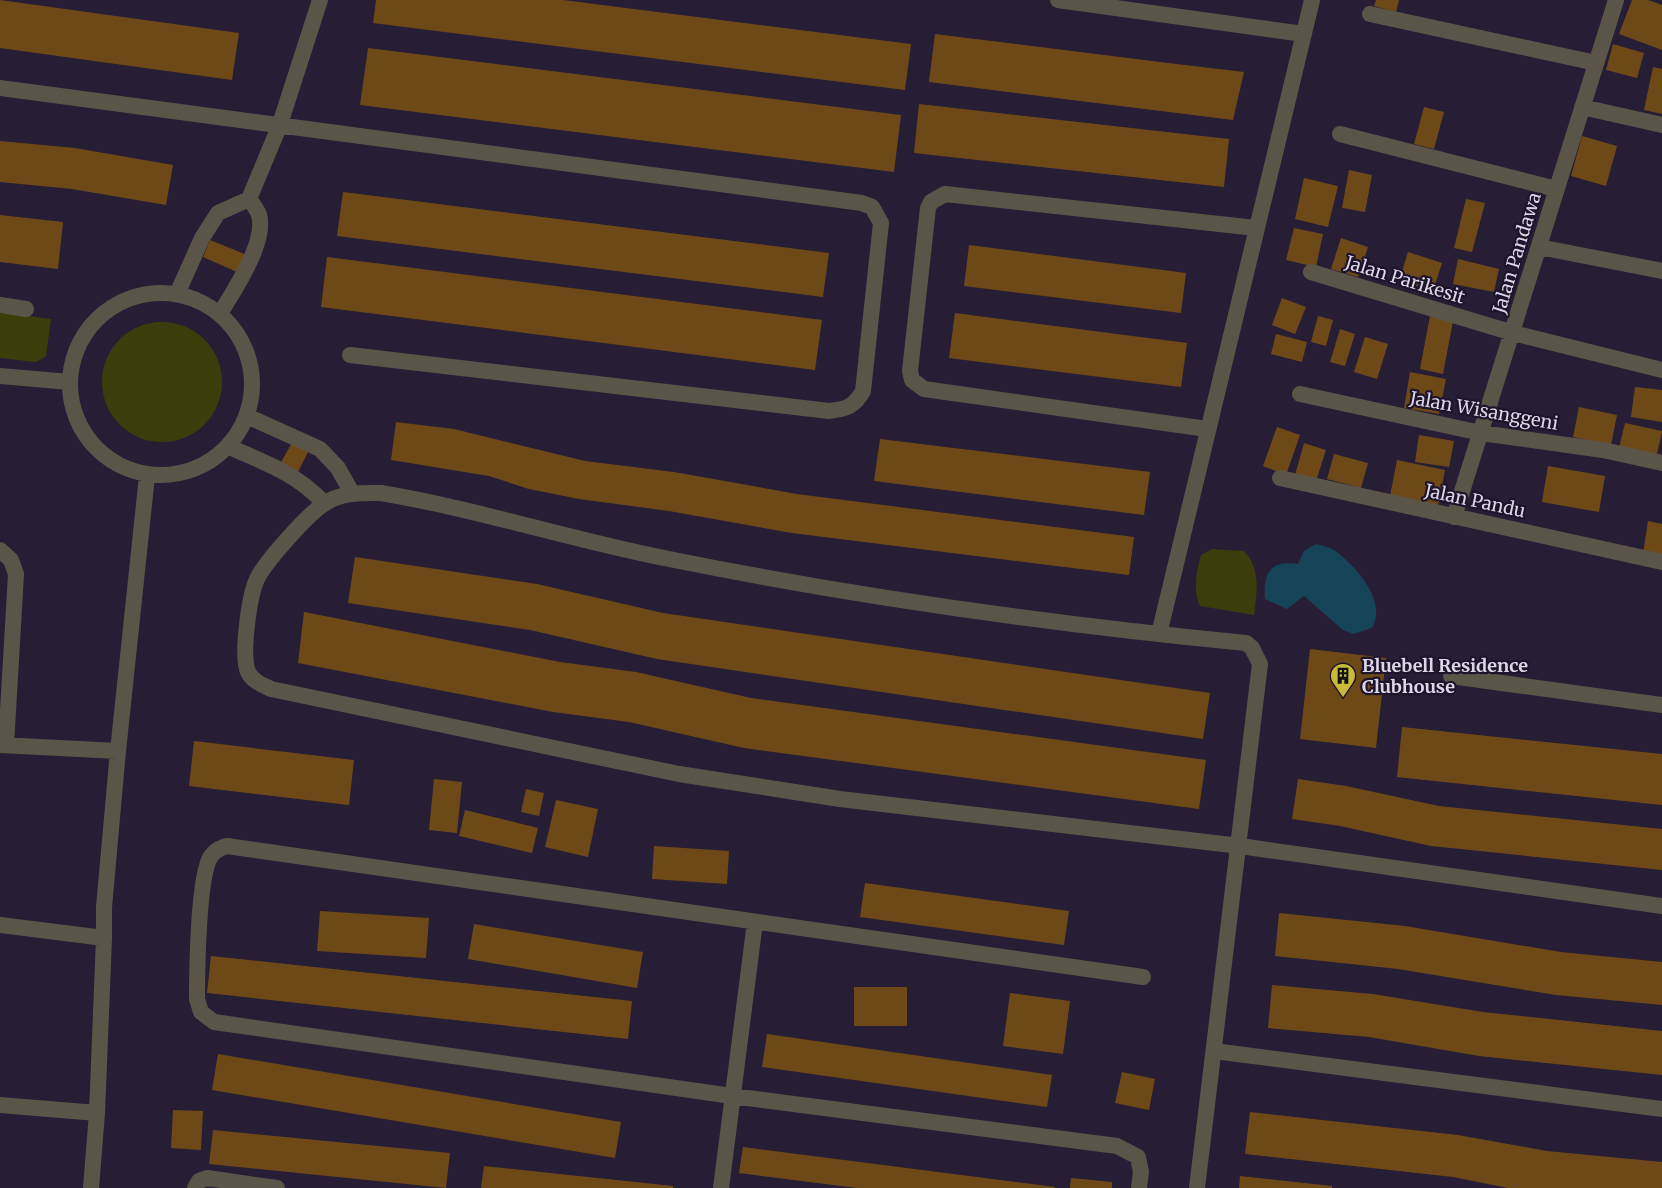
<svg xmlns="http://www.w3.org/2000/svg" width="1662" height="1188" font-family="Merriweather,serif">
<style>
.green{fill:#3c3d0b}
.water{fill:#154358}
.building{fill:#6e4918}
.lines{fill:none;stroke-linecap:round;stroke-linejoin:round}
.minor{stroke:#5b5549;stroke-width:16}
.labels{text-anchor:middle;stroke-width:4.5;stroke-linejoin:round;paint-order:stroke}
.street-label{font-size:18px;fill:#dcd7e7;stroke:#1e142b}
.poi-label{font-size:18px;font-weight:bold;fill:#dcd7e7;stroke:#1e142b;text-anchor:start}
</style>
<rect width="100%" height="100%" fill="#271e35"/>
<path class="green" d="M0 312 51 319 46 356 36 362 0 358Z
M102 382a60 60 0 1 1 120 0a60 60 0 1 1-120 0Z
M1212 549 1244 551C1261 569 1257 591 1254 615L1200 606C1193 590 1196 572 1201 555Z"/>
<path class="water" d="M1316 544C1322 546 1329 547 1334 550 1355 565 1388 601 1372 628L1353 634 1343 630 1304 596 1287 609 1265 599C1263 574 1269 560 1298 564L1304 551Z"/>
<path class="building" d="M0 0 239 33 232 80 0 48Z
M376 0H563L911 44 905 90 373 23Z
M1376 0H1399L1396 12 1374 6Z
M1632 0H1648L1662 5V50L1619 34Z
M935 34 1168 63 1244 72 1233 120 929 82Z
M1613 44 1644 53 1637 78 1606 70Z
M368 48 901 115 894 172 360 105Z
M1653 67 1662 69V114L1644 110Z
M919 104 1229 139 1224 187 914 153Z
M1424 107 1444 112 1434 149 1414 144Z
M1582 136 1617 146 1606 186 1571 176Z
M0 141 75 148 173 165 166 205 72 189 0 182Z
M1349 170 1372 175 1365 212 1342 208Z
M1304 178 1338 186 1328 227 1295 219Z
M343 192 829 253 823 297 337 236Z
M1466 199 1485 203 1472 252 1454 248Z
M0 215 63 222 58 269 0 262Z
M1294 228 1323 234 1316 267 1286 260Z
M1341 238 1368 247 1358 277 1331 269Z
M210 240 247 255 239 273 203 257Z
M969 245 1186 273 1181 313 964 286Z
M1408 252 1442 263 1433 291 1399 281Z
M327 257 822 320 815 370 321 307Z
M1458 259 1499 269 1494 292 1453 284Z
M1282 298 1306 307 1295 334 1272 325Z
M955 313 1187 343 1181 387 949 358Z
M1318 316 1333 320 1326 346 1311 342Z
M1430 316 1453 321 1443 374 1420 369Z
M1340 329 1355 334 1345 366 1330 362Z
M1276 334 1307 342 1302 362 1271 354Z
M1365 337 1388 344 1377 379 1354 372Z
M1410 372 1446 379 1439 414 1404 408Z
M1635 387 1662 390V422L1631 417Z
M1579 407 1617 415 1611 445 1573 437Z
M396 422 454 429 585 461 674 472 797 494 1134 537 1129 575 792 533 669 511 579 499 529 489 489 476 391 460Z
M1625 423 1662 431 1656 459 1618 452Z
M1277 427 1300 435 1286 475 1263 466Z
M1419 435 1454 441 1449 467 1415 462Z
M880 439 1150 472 1144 515 874 481Z
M293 441 309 450 297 474 280 464Z
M1304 443 1326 450 1316 481 1295 475Z
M1334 454 1368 463 1361 488 1327 479Z
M1397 460 1445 470 1438 506 1390 496Z
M1548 466 1605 476 1599 512 1542 502Z
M1648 521 1662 524V557L1643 554Z
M355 557 537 584 663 613 1210 693 1203 739 657 659 530 630 348 603Z
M304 612 560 662 636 672 751 698 1206 760 1199 809 744 748 629 722 553 712 298 663Z
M1310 649 1386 658 1376 748 1300 739Z
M1402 727 1662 754V805L1397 777Z
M194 741 354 760 349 805 189 786Z
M434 779 462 782 457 833 429 830Z
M1298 779 1346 786 1439 806 1662 829V870L1431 846 1340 826 1292 819Z
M526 789 544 793 539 816 521 812Z
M556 800 598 809 588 857 545 847Z
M465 810 538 828 532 853 459 836Z
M654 846 729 851 727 884 652 879Z
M865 883 1069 911 1064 945 860 917Z
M320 911 429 918 426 958 317 951Z
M1279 913 1405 926 1561 952 1662 962V1005L1556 995 1398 969 1275 956Z
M474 924 643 952 637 988 468 959Z
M211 956 632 1001 628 1039 207 993Z
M1272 985 1373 994 1483 1012 1662 1031V1075L1479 1056 1369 1037 1268 1028Z
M854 987H907V1026H854Z
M1010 993 1070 1001 1063 1054 1003 1046Z
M767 1034 1052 1075 1047 1107 762 1067Z
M218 1054 621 1122 615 1158 212 1090Z
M1122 1072 1155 1079 1149 1110 1115 1103Z
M173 1110 203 1111 201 1150 171 1148Z
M1250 1112 1458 1135 1547 1151 1662 1162V1188H1508L1453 1177 1245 1154Z
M213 1130 450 1153 446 1188 209 1164Z
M743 1147 1055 1187 1054 1188H857L739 1173Z
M484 1166 673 1186V1188H481Z
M1240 1176 1332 1186V1188H1239Z
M1071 1178 1112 1182V1188H1070Z"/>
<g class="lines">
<path class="minor" d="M1058 0 1304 34
M1370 14 1596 63
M0 88 862 203 872 207 881 223 863 391C854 407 846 409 829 411L350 355
M1582 107 1662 125
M1340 134 1556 189
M1539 247 1662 271
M1311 272 1513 333 1662 370
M70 384a91 91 0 1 1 182 0a91 91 0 1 1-182 0Z
M177 294 202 238 218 213 249 199 279 127 320 0
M0 305 26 309
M220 314C233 291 267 243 259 215 257 209 252 203 249 199
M0 376 70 382
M1300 394 1481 433 1603 450 1662 463
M247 416 320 449 338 468 352 493
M1207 429 924 389 912 380 910 371 928 208 931 202 945 194 1256 228
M229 447C264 462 297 474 324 503
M1280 478 1662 562
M1454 517 1616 0
M0 550 11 560 16 574 6 745
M1159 634 1312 0
M1451 676 1662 705
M0 745 118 751
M0 925 104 938V907L118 751 147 476
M1214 1051 1662 1109
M0 1105 97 1113
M91 1188 97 1113 104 938
M195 1188 199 1181 207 1178 277 1188
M721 1188 755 922
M1139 1188 1141 1172 1138 1157 1117 1146 732 1096 214 1022 201 1012 197 999C197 972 198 875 211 856 215 850 220 848 227 846L1143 977
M1197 1188 1260 664 1252 648 1246 643C1051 624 856 597 664 558 569 539 476 509 381 493 362 493 340 492 324 504 308 514 265 562 257 579 249 596 242 651 247 669 250 680 262 685 271 689L679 774 840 799 1240 846 1662 906"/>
</g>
<defs>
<symbol id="building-pin" viewBox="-11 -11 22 30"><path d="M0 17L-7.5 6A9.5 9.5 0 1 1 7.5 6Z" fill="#caba3a" stroke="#1e142b"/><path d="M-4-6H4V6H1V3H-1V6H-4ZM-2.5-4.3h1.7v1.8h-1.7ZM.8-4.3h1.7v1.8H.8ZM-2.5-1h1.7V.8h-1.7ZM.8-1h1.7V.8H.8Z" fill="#111"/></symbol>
</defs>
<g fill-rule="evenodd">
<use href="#building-pin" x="1328" y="661" width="30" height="40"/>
</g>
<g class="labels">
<g class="street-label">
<text transform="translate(1517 253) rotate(-73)" y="6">Jalan Pandawa</text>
<text transform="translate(1405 280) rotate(17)" y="6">Jalan Parikesit</text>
<text transform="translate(1484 411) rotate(10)" y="6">Jalan Wisanggeni</text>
<text transform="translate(1475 501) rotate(12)" y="6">Jalan Pandu</text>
</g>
<g class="poi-label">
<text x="1362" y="672">Bluebell Residence<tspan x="1362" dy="21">Clubhouse</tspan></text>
</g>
</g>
</svg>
